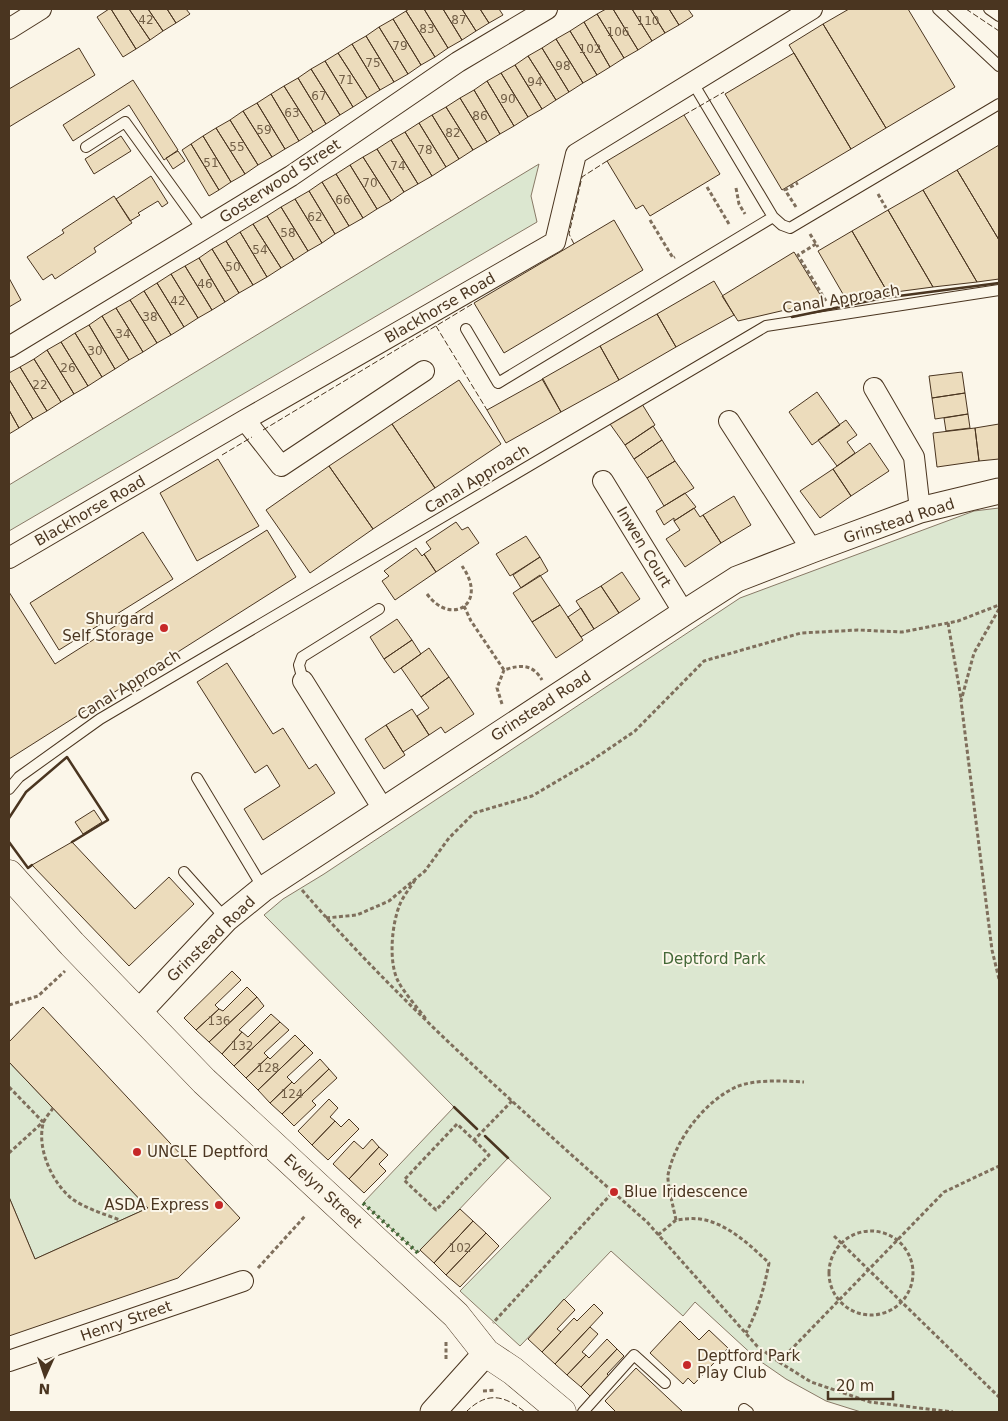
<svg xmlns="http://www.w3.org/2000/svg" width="1008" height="1421" font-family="'DejaVu Sans',sans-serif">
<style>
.green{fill:#dce7d0;stroke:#887966}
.building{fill:#ecdcbc;stroke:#4a3520}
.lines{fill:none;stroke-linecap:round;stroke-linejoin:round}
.service-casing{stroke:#4a3520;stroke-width:12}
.minor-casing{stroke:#4a3520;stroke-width:22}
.tertiary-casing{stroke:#4a3520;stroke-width:27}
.primary-casing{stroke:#4a3520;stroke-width:29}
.path{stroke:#7f6f5c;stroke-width:3;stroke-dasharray:4 2.5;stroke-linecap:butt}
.service{stroke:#fbf6e9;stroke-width:10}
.minor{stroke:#fbf6e9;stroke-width:20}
.tertiary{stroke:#fbf6e9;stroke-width:25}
.primary{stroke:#fbf6e9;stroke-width:28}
.hedge{stroke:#436837;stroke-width:4;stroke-dasharray:2.5 4;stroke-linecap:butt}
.fence{stroke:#4a3520;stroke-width:1;stroke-dasharray:6 2.5;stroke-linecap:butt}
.wall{stroke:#4a3520;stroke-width:2.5}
.poi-dot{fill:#c62828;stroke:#fbf6e9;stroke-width:2}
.labels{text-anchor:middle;stroke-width:4;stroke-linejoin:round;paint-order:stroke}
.number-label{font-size:12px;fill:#725f47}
.street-label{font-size:15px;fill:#4a3520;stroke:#fbf6e9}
.poi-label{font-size:15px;fill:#4a3520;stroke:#fbf6e9;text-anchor:start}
.park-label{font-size:15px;fill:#436837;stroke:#fbf6e9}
</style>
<rect width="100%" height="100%" fill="#fbf6e9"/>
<path class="green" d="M539 164 531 196 537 222 9 531V485Z
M999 508V1412H861L826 1401 786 1379 757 1359 695 1302 683 1316 611 1251 520 1346 460 1291 551 1198 508 1158 418 1253 363 1203 454 1107 264 915 283 899 324 874 740 598 974 511Z
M9 1062 148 1208 35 1259 9 1197Z"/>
<path class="building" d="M109 9H111L136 49 123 57 97 17Z
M111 9H129L150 40 136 49Z
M129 9H148L163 31 150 40Z
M148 9H167L176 23 163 31Z
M167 9H186L190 14 176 23Z
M409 9H424L448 48 435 57 406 11Z
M424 9H443L462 40 448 48Z
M443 9H462L476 31 462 40Z
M462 9H480L489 23 476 31Z
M480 9H499L503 15 489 23Z
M606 9H613L638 50 624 58 597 14Z
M613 9H632L652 41 638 50Z
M632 9H650L665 33 652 41Z
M650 9H669L679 25 665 33Z
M669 9H688L693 16 679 25Z
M849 9H908L955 87 886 128 823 24Z
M406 11 435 57 421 65 393 19Z
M597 14 624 58 610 67 584 22Z
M393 19 421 65 408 74 379 27Z
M584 22 610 67 597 75 570 31Z
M823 24 886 128 851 149 789 45Z
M379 27 408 74 394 82 366 36Z
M570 31 597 75 583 83 556 39Z
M366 36 394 82 380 90 352 44Z
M556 39 583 83 569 92 542 48Z
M352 44 380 90 367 98 338 53Z
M79 48 95 75 9 127V89Z
M542 48 569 92 556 100 528 56Z
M338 53 367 98 353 107 325 61Z
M794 53 851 149 782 190 725 94Z
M528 56 556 100 542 109 515 65Z
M325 61 353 107 340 115 311 69Z
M515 65 542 109 528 117 501 73Z
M311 69 340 115 326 124 298 78Z
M501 73 528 117 514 126 487 81Z
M298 78 326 124 313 132 284 86Z
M133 80 178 150 164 160 129 105 73 141 63 125Z
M487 81 514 126 500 134 474 90Z
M284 86 313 132 299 141 271 94Z
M474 90 500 134 487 142 460 98Z
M271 94 299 141 285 149 257 103Z
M460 98 487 142 473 150 446 107Z
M257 103 285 149 272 157 243 111Z
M446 107 473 150 459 159 432 115Z
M243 111 272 157 258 165 230 120Z
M432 115 459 159 446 167 419 123Z
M684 115 720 174 650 216 643 205 636 209 607 161Z
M230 120 258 165 245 174 216 128Z
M419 123 446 167 432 176 405 132Z
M216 128 245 174 231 182 203 136Z
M405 132 432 176 418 184 391 140Z
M121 136 131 151 94 174 85 159Z
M203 136 231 182 219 190 191 144Z
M391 140 418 184 404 192 377 149Z
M191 144 219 190 209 196 182 150Z
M999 145V240L957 170Z
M377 149 404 192 391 201 363 157Z
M178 151 185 161 173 169 166 158Z
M363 157 391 201 377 209 350 165Z
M350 165 377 209 363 218 336 174Z
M957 170 999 240V279L977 282 923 190Z
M336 174 363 218 349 226 322 182Z
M151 176 168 203 162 207 158 201 138 213 140 215 130 221 116 199Z
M322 182 349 226 335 234 309 191Z
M923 190 977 282 933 287 888 210Z
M309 191 335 234 322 243 295 199Z
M114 196 132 223 94 248 96 252 55 279 52 274 43 280 27 257 64 233 62 230Z
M295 199 322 243 308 251 281 207Z
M281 207 308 251 294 260 267 216Z
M888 210 933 287 888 293 852 231Z
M267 216 294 260 281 268 253 224Z
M614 220 643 270 504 353 474 303Z
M253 224 281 268 267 277 240 232Z
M852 231 888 293 847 301 818 251Z
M240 232 267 277 253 285 226 241Z
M226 241 253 285 239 293 212 249Z
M212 249 239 293 225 302 199 258Z
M794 252 824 301 738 321 722 296Z
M199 258 225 302 212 310 185 266Z
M185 266 212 310 198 318 171 274Z
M171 274 198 318 184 327 157 283Z
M9 278 21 300 9 307Z
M714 281 734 315 676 347 657 314Z
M157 283 184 327 171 335 144 291Z
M144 291 171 335 157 343 130 300Z
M130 300 157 343 143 352 116 308Z
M116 308 143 352 129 360 102 316Z
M657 314 676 347 619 380 600 346Z
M102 316 129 360 115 369 89 325Z
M89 325 115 369 102 377 75 333Z
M75 333 102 377 88 386 61 342Z
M61 342 88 386 74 394 47 350Z
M600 346 619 380 561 412 542 379Z
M47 350 74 394 61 402 34 359Z
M34 359 61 402 47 411 20 367Z
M20 367 47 411 33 419 9 379V373Z
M962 372 965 393 932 398 929 376Z
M9 379 33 419 19 428 9 410Z
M543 379 561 412 506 443 487 410Z
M459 380 501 444 435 488 392 424Z
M817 392 840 425 812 445 789 412Z
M965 393 968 414 935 419 932 398Z
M642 404 655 425 625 445 610 424Z
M9 410 19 428 9 434Z
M968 414 970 428 946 431 944 418Z
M846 420 857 435 847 442 855 453 837 466 818 440Z
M392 424 435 488 373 529 329 466Z
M999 424V459L979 461 975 428Z
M653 426 662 440 634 459 625 445Z
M975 428 979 461 937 467 933 433Z
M662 440 675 461 647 478 634 459Z
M870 443 889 471 851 496 833 469Z
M218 459 259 526 197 561 160 493Z
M675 461 694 488 664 506 647 478Z
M329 466 373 529 310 573 266 510Z
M833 469 851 496 820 518 800 491Z
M685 493 696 507 674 521V518L664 525 656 511Z
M734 496 751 525 721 543 703 515Z
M694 508 700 517 703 515 721 543 685 567 666 539 680 530 674 521Z
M456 522 462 530 468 527 479 543 436 572 424 554 431 549 426 542Z
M267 530 296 577 9 759V592L55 664Z
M143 532 173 579 59 650 30 603Z
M526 536 540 557 510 576 496 554Z
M416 548 422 556 424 554 436 572 395 600 382 581 389 576 384 571Z
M540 557 548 571 521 588 513 575Z
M622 572 640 599 619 613 601 586Z
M540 575 560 605 532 622 513 593Z
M601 586 619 613 594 629 576 601Z
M560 605 583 640 556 658 532 622Z
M581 608 594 629 581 637 568 617Z
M397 619 412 640 384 659 370 637Z
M412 640 421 654 394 673 384 659Z
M429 648 449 677 421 697 401 668Z
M227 663 273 734 283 728 309 769 316 764 335 793 263 840 244 809 280 786 267 765 255 773 197 682Z
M449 677 474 714 445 733 441 727 429 735 417 716 429 708 421 697Z
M412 709 429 735 403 752 386 725Z
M386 725 405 755 384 769 365 739Z
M94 810 102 822 83 834 75 822Z
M72 842 135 909 169 877 194 904 129 966 32 865Z
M232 971 241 980 215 1005 219 1009 196 1030 184 1018Z
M247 987 257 997 209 1042 196 1030 219 1009 223 1011Z
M257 997 264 1006 239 1030 242 1032 222 1054 209 1042Z
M43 1007 240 1218 178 1278 9 1336V1197L35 1259 148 1208 9 1062V1042Z
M271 1014 280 1022 234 1066 222 1054 242 1032 248 1037Z
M280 1022 289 1030 264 1053 268 1057 246 1078 234 1066Z
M295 1035 305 1045 258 1090 246 1078 268 1057 270 1059Z
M305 1045 313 1053 287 1077 292 1082 270 1103 258 1090Z
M320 1059 329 1069 282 1114 270 1103 292 1082 294 1084Z
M329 1069 337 1078 312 1101 316 1105 294 1126 282 1114Z
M329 1099 338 1108 330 1117 335 1121 312 1145 298 1131Z
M349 1119 359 1129 328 1160 312 1145 335 1121 341 1127Z
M372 1139 379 1147 349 1179 333 1164 354 1141 363 1149Z
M379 1147 388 1155 379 1164 386 1171 364 1193 349 1179Z
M460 1209 473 1221 434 1263 420 1250Z
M473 1221 486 1233 446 1275 434 1263Z
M486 1233 499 1246 460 1287 446 1275Z
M564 1299 575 1310 557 1329 561 1332 542 1352 528 1339Z
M594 1304 603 1313 555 1364 542 1352 574 1318 577 1321Z
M680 1321 699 1340 709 1330 728 1348 694 1384 688 1378 683 1384 650 1353Z
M590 1327 598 1334 582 1352 586 1355 567 1375 555 1364Z
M607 1339 617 1349 581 1387 567 1375 586 1355 589 1358Z
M617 1349 624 1356 607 1374 611 1378 592 1398 581 1387Z
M636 1368 683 1412H616L605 1401Z"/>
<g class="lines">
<defs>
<path id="service" d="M938 9 999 66
M989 9 999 16
M693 83 773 217 782 225 790 228 999 104
M86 147 125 122 203 230
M466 329 498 383 773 217
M303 681 299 665 302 657 379 609
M197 778 263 888
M9 789 19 777 100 719 766 326 999 290
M184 872 226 919
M744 1409 748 1412
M583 1412 634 1355 665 1383"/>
<path id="minor" d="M9 29 41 9
M9 347 291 176 458 62 547 9
M874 388 914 457 920 510
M245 420 281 466 424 371
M729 421 812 550
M603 481 684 613
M9 558 245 420 555 242 576 154 812 9
M303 681 383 809
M9 1361 243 1281"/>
<path id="tertiary" d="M138 1013 226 919 263 889 684 613 737 579 812 550 920 510 999 491
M433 1412 486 1353"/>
<path id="primary" d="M9 874 72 944 204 1081 456 1315 486 1353 513 1371 562 1412"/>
</defs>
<use href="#service" class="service-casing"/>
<use href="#minor" class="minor-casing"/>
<use href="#tertiary" class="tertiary-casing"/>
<use href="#primary" class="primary-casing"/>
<path class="path" d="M707 187 729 224
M736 188 739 204 745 214
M878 194 886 208
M796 207 785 190 798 183
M650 220 673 258 675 257
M810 234 818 247
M816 244 798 255 826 301
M427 594C451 627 489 604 462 566
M464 606 471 621 504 670C520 665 532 663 542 680
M999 609 974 653 961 701 992 950 999 979
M948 623 961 698
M502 704 497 688 504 670
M415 880C410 888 404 895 400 904 392 923 388 961 398 981 404 993 418 1008 426 1019
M302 890C397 1000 506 1096 613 1192L493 1323
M326 918 357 915 389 901 425 871 449 838 474 813 532 796 588 763 635 731 704 661 801 633 858 630 902 632 958 621 999 605
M9 1005 38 996 65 971
M9 1087 43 1122 9 1153
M53 1108C50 1113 44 1119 43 1124 37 1149 52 1182 71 1198 84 1208 104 1214 120 1220
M474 1140 489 1155 436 1210 404 1180 457 1124 474 1140 512 1101
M613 1192 647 1222 757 1346 779 1362 944 1192 999 1166
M676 1220C674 1210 667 1183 668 1175 675 1140 704 1102 736 1087 754 1079 785 1081 804 1082
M829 1273a42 42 0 1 1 84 0a42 42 0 1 1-84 0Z
M658 1235 676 1220C684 1219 692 1218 700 1219 727 1223 750 1245 769 1263 764 1289 758 1310 746 1333
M834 1236 999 1397
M258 1268 306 1215
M446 1342V1361
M779 1362 811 1382 870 1402 953 1412
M483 1391 496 1390"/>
<use href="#service" class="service"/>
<use href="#minor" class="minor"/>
<use href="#tertiary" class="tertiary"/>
<use href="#primary" class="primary"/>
<path class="hedge" d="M363 1203 418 1253"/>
<path class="fence" d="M966 9 999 31
M684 115 724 92
M574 244 569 234 582 177 607 161
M436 326 487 410
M263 430 474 303
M222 455 252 437
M466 1412C487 1391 504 1395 525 1412"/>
<path class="wall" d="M792 317 883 298 999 283
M9 818 26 792 67 757 108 820 72 842
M9 842 28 868 32 865
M454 1107 477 1129
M485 1136 508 1158"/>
</g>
<g class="poi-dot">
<circle cx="164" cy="628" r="5"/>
<circle cx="137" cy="1152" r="5"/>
<circle cx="614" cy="1192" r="5"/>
<circle cx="219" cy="1205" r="5"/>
<circle cx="687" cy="1365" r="5"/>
</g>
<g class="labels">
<g class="number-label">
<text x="146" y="24">42</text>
<text x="459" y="24">87</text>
<text x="648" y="25">110</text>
<text x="427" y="33">83</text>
<text x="618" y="36">106</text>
<text x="400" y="50">79</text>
<text x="590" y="53">102</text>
<text x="373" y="67">75</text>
<text x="563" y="70">98</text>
<text x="346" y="84">71</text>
<text x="535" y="86">94</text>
<text x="319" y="100">67</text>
<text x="508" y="103">90</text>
<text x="292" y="117">63</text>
<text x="480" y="120">86</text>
<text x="264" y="134">59</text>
<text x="453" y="137">82</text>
<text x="237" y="151">55</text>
<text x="425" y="154">78</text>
<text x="211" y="167">51</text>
<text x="398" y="170">74</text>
<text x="370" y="187">70</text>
<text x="343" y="204">66</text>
<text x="315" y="221">62</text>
<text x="288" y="237">58</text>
<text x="260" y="254">54</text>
<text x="233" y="271">50</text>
<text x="205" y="288">46</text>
<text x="178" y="305">42</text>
<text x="150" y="321">38</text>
<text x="123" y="338">34</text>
<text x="95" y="355">30</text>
<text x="68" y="372">26</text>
<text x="40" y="389">22</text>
<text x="219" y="1025">136</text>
<text x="242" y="1050">132</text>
<text x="268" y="1072">128</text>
<text x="292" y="1098">124</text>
<text x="460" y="1252">102</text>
</g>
<g class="street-label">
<text transform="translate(280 181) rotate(-33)" y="5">Gosterwood Street</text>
<text transform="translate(841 299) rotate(-9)" y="5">Canal Approach</text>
<text transform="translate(440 308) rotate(-30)" y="5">Blackhorse Road</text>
<text transform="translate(477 479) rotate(-31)" y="5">Canal Approach</text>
<text transform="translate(90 511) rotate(-30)" y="5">Blackhorse Road</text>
<text transform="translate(899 521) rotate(-18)" y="5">Grinstead Road</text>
<text transform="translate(644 547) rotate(59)" y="5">Inwen Court</text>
<text transform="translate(129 685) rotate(-32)" y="5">Canal Approach</text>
<text transform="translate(541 706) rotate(-33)" y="5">Grinstead Road</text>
<text transform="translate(211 939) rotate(-44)" y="5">Grinstead Road</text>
<text transform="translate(323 1191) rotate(43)" y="5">Evelyn Street</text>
<text transform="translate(126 1321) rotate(-19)" y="5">Henry Street</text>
</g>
<g class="poi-label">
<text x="154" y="624" text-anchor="end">Shurgard<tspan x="154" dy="17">Self Storage</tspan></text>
<text x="147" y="1157">UNCLE Deptford</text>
<text x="624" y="1197">Blue Iridescence</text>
<text x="209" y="1210" text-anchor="end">ASDA Express</text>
<text x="697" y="1361">Deptford Park<tspan x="697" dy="17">Play Club</tspan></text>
</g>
<g class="park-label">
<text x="714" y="964">Deptford Park</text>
</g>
</g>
<rect width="1008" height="1421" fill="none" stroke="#4a3520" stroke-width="20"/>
<g transform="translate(45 1376) rotate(183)" stroke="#fbf6e9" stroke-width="4" paint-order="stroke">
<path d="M0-4L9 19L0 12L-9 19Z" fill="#4a3520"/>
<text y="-8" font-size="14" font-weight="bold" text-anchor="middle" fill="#4a3520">N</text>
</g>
<path d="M828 1391v8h65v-8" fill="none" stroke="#4a3520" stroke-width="2.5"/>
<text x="836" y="1391" font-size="15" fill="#4a3520" stroke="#fbf6e9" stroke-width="4" paint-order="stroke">20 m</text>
</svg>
